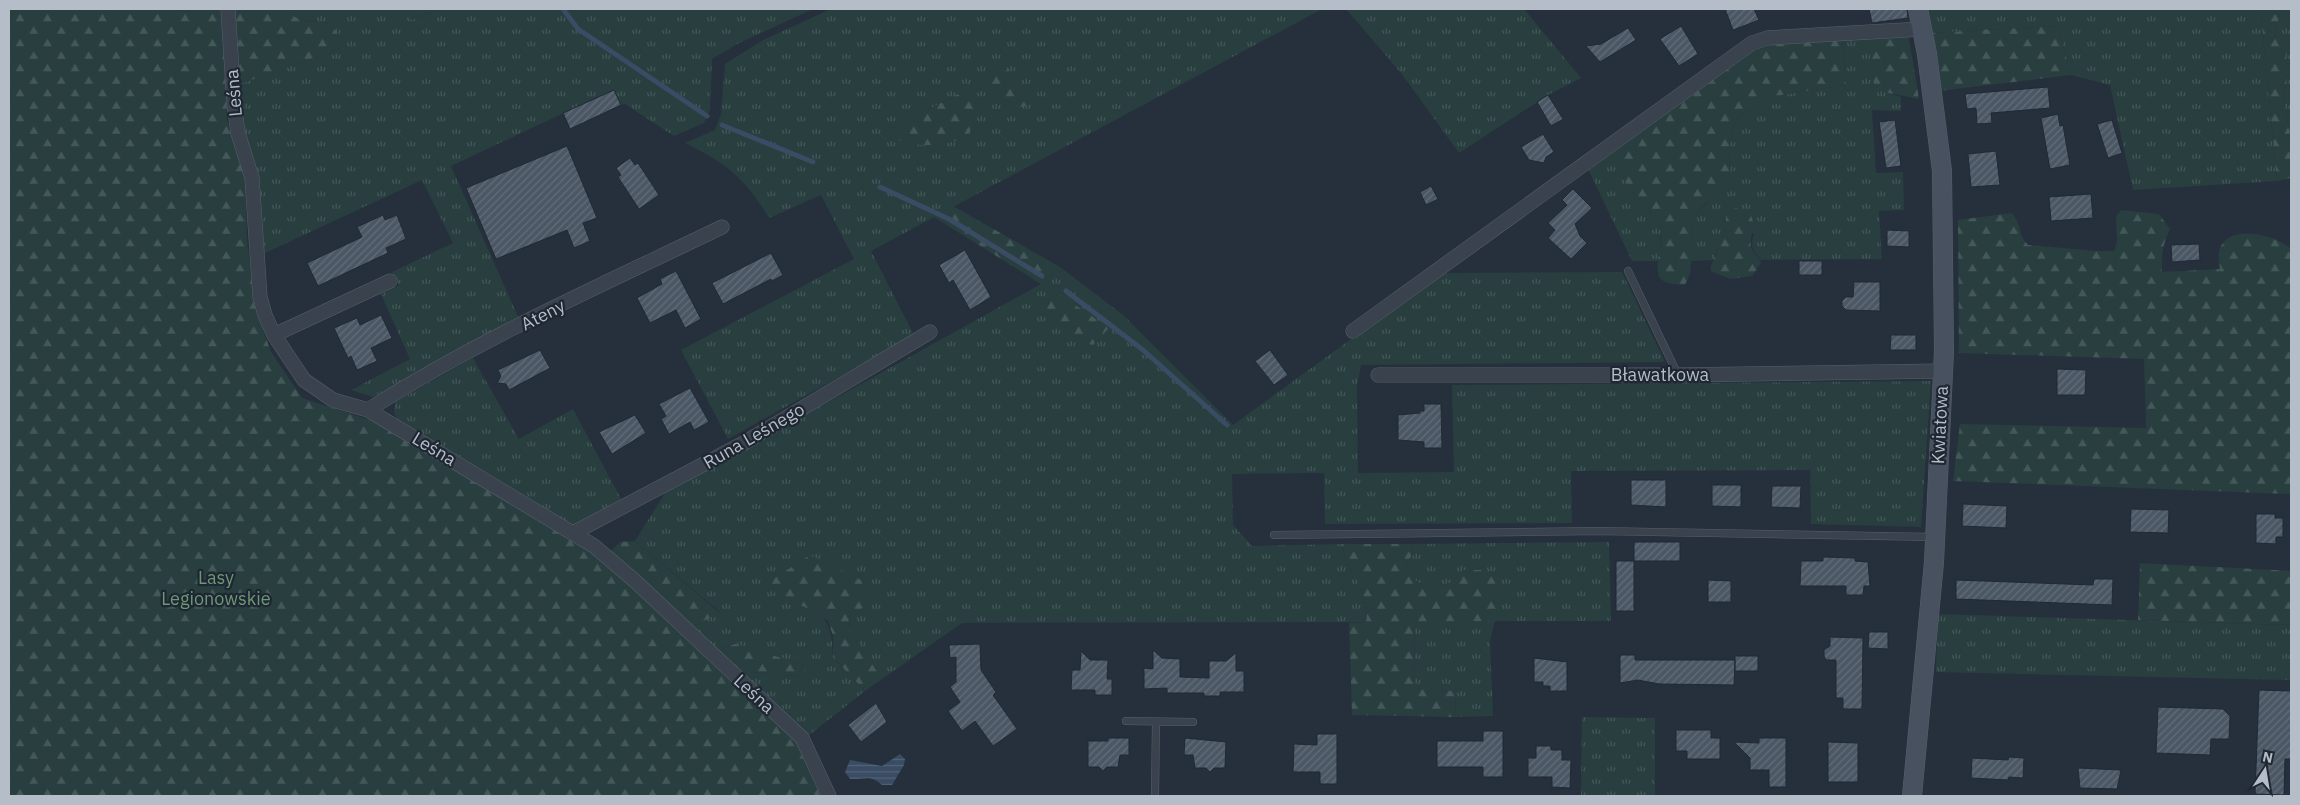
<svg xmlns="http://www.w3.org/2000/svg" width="2300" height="805" font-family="'IBM Plex Sans',sans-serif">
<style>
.grass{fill:url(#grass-tufts);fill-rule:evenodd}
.forest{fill:url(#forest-firs)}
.water{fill:url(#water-rules)}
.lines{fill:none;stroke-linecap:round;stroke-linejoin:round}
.stream{stroke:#394c63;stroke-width:5}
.building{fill:url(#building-hatch);stroke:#202934}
.lane-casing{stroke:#57606b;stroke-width:8}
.street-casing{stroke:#57606b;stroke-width:15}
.secondary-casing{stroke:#57606b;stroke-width:20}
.lane{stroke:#39424d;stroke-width:7}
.street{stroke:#39424d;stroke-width:14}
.secondary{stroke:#47515f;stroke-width:19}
.labels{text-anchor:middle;stroke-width:4.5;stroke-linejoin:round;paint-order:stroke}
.street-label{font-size:18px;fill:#b5bdc8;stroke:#1e2732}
.park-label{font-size:18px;fill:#6d9875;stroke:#1e2732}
</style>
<defs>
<pattern id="grass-tufts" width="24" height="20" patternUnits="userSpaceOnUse" patternTransform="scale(1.25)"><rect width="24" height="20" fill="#283e3f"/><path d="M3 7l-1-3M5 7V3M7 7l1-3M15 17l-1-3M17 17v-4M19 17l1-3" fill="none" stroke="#455859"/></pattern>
<pattern id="forest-firs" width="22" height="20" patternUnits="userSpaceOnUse" patternTransform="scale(1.25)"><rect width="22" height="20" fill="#283e3f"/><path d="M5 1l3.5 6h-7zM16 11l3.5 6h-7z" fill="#455859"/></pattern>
<pattern id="water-rules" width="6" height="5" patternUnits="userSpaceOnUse" patternTransform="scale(1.25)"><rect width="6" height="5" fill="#394c63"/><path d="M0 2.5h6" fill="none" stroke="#536478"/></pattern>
<pattern id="building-hatch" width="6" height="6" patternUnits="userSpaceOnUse" patternTransform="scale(1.25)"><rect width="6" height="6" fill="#4b5765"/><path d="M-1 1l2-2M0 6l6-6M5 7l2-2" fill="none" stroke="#636d7a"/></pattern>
</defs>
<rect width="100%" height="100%" fill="#25303c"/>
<path class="grass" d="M289 9H408L412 20 439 9H813L739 43 712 59 710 110 704 123 674 136 625 104 621 105 613 90 451 166 519 319 373 397 351 390 410 359 381 294 399 285 392 272 453 243 422 180 263 254 258 175 244 134 237 85 343 47 326 23 297 19 289 14Z
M831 9H1322L871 251 914 335 728 439 681 350 854 259 821 195 769 218C745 178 726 163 685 143L715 130 721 114 725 64 763 40ZM972 87 968 136C943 146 922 148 896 139L892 128Z
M1346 9H1524L1581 78 1548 95 1459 153 1401 73Z
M1925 9H2291V141L2283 99 2290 64 2275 37 2280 13 2261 15 2277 181 2133 190 2110 85 2071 75 2058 26 1929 33Z
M1868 36 1888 93 1901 97V111L1872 110 1876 173 1903 172 1904 210 1879 211 1882 259 1761 260C1752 250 1750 246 1754 234L1726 216C1726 224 1727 234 1722 241 1718 249 1715 251 1714 260L1690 261 1693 240 1692 222 1698 211 1707 204 1731 168 1728 156 1733 127 1741 113 1759 106 1774 96 1846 85 1842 38Z
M1612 150 1632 191 1657 221 1661 232 1660 261H1632L1587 167Z
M1060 267 1123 315 1233 425 1442 273 1622 272 1665 362 1361 365 1357 386 1358 473 1454 472 1452 385 1931 381 1921 527 1811 524 1810 470 1571 471 1572 523 1325 524 1324 473 1232 474 1233 525 1252 546 1342 544C1346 574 1371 588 1366 622L962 623 882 679 850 631 849 613 787 599C823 615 832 614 833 657L865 691 808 736 739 671 803 677 805 667 798 663 736 644 714 649 691 627 720 612 635 541 665 493 1041 284Z
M473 358 519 439 573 409 622 501 575 527 399 424 394 413 395 402Z
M1609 542 1611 621H1495L1490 641 1493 716 1456 717 1455 691 1414 690 1415 621H1495L1464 570 1450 583 1436 588 1425 586 1411 578 1405 565 1413 555 1412 544Z
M1938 614 2291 625V680L1936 672Z
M1582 717 1655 718V796H1581Z"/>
<path class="forest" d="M9 9H224L227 120 245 178 247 240 255 307 271 352 302 398 391 427 584 542 797 741 820 796H9Z
M235 9H289V14C314 30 332 9 343 47L237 85Z
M408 9H439L411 20Z
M2280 13 2275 37 2290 64 2283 99 2291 141V178L2277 181 2261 15Z
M2058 26 2071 75 1939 91 1929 33Z
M1908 33 1919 99 1888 93 1874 84 1868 36Z
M1842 38 1846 85 1774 96 1759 106 1741 113 1733 127 1728 156 1731 168 1717 194 1698 211 1692 222 1693 240 1690 274 1685 285C1678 284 1665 285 1660 278 1653 267 1665 243 1660 229 1655 215 1641 204 1633 192 1624 180 1618 164 1612 150L1758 45Z
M1008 69 1030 105 1013 109 1005 108 986 80Z
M972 87 975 115 968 136C943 147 922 148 896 139L892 128Z
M953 206 1060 267 1041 284 934 217Z
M1734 208C1765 212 1748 232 1751 247 1753 254 1760 257 1761 263L1752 276 1730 279 1711 271V266L1726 229V216Z
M2121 210 2159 214 2170 229C2163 243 2161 256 2162 272L2220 269C2219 262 2217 253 2221 246 2233 224 2276 235 2291 249V494L1953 481 1960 424 2146 428 2144 359 1959 353 1958 220 2012 213C2021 223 2018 235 2028 245L2096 251H2114L2117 243 2116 216Z
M1056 292 1109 328 1093 345C1068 337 1054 332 1042 309L1047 298Z
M635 541 720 613 691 627 609 553 620 542Z
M1342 544H1412L1413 554 1405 565C1413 583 1430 594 1449 583 1455 580 1459 574 1464 570H1482L1494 573 1499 601 1495 621 1415 622 1414 689 1455 691 1456 717 1352 715 1349 623 1366 622C1371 590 1346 573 1342 544Z
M810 555 861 580 868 597 863 608 849 614 850 631 882 679 865 691 833 657V636L828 621 809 609 787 599 767 583Z
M2140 563 2291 571V625L2138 620Z
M736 644 798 663 805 667 803 677 739 671 714 649Z"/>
<path class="water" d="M900 754 905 759 904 765 892 785H882C870 774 865 780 850 779L845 772 850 760 882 766Z"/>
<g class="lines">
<path class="stream" d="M563 9 578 29 707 116
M722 125 813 162
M880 187 949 219 1042 276
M1066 291 1143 350 1227 425"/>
</g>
<path class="building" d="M1725 9H1754L1759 20 1733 30Z
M1869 9H1907L1908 18 1872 23Z
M1681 26 1698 54 1679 66 1660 39Z
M1628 28 1636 40 1600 62 1586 46 1601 44Z
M2048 87 2050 108 1991 113 1992 123 1977 124 1976 108 1967 109 1965 94Z
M614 90 621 105 570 129 563 113Z
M1548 95 1563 119 1551 126 1537 102Z
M2058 114 2060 126 2063 125 2070 165 2050 169 2041 118Z
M1895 120 1901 166 1886 168 1879 122Z
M2112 120 2122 153 2108 158 2097 124Z
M1543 134 1554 152 1546 157 1544 163 1529 160 1521 147Z
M567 146 597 218 583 223 590 241 574 248 567 230 496 259 466 188Z
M1996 151 2000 185 1971 187 1968 154Z
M630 158 635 165 638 163 659 195 639 209 618 177 621 175 616 168Z
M1431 186 1438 199 1426 205 1420 192Z
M1573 189 1592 208 1575 224 1580 236 1587 243 1571 259 1548 238 1555 230 1548 223 1567 205 1562 200Z
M2091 194 2093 218 2051 221 2049 197Z
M383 215 385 220 397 215 406 239 386 248 388 253 318 286 307 263 362 237 357 227Z
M1887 230 1909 231V247L1887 246Z
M2199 244 2200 260 2172 262 2171 245Z
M965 250 991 297 970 310 953 280 949 283 939 265Z
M771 253 783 275 772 281 771 279 723 304 712 283Z
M1799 261H1822V275H1799Z
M676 271 701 319 685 328 676 310 650 323 637 298 662 284 660 279Z
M1854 282H1880V311L1846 310 1842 306V301L1846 297H1853Z
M381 315 392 338 371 348 377 361 357 370 351 356 348 358 334 328 357 318 360 325Z
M1891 335H1916V350H1890Z
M540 350 550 368 509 390 506 384 497 383 501 376 498 370Z
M1270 350 1288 375 1274 385 1255 361Z
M2057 369 2086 370 2085 395H2057Z
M690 388 709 422 694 430 690 422 669 434 661 419 666 416 659 404Z
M1424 404H1441L1442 448H1424V442L1398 440V415L1420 413V411H1424Z
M635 415 646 433 612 454 599 432Z
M1631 480H1666V507L1631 505Z
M1712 485H1741V507L1712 506Z
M1772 486H1801L1800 508 1771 507Z
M1963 504 2007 506 2006 528 1962 526Z
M2131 509 2169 510 2168 533 2130 532Z
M2256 514H2275V518H2283V537H2276V544L2256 543Z
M1634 542H1680V561H1634Z
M1823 557 1855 558V561L1868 562 1870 586H1864L1863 595H1846V586H1800L1801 561H1823Z
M1616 561H1634V611H1616Z
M2094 579H2113L2112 605 1956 599V580L2093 585Z
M1708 580 1731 581V602H1708Z
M1869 632H1888V649L1868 648Z
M1830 637 1863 638 1862 709H1843V698H1836V660H1826L1824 656V650L1830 646Z
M980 644 981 670 996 692 993 695 1017 729 993 746 975 721 962 731 948 711 960 702 950 687 956 682V657L950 658 949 645Z
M1153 650 1162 658 1180 659V677L1209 678V661H1226L1236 653V671H1244V692H1220V696H1204V693H1167V688L1144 689V668L1153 669Z
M1081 651 1090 660H1108L1107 679H1112V695H1095V690H1071L1072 670H1080Z
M1620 655H1635V660H1735L1734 685 1659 684 1638 680 1620 683Z
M1735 656H1758V671H1735Z
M1534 658 1567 662V691H1550V686H1543V682H1534Z
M2259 690 2291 691V759H2285L2284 795 2255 794Z
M876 703 887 722 861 742 848 725Z
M2158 707 2223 709 2230 716 2229 739H2211L2210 755 2156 753Z
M1676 730H1711V738H1720V759H1687V751H1676Z
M1483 731H1503V777H1483V767H1437V741H1483Z
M1317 734H1337V784H1320V772H1293L1294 744 1317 745Z
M1108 738H1129V755H1120L1118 767H1107L1103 771 1099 767H1088V741H1108Z
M1185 738 1226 742 1225 768H1214L1210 772 1206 768H1195L1193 755H1184Z
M1759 738H1786V787H1769V770H1750V758L1734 742 1759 743Z
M1828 742 1858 743V782H1828Z
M1536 746H1551V750H1562V760H1571L1570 788 1552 787V777H1528V758H1536Z
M2009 757 2024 758 2023 778 2009 777 2008 780 1971 778 1972 758 2008 760Z
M2078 768 2121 770 2117 789 2080 788Z"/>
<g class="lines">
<defs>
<path id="lane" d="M1628 271 1678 375
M1274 535 1597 531 1935 537
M1126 721 1193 722
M1155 796 1156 722"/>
<path id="street" d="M228 9 234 104 238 133 252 178 260 297 265 315 274 335 304 380 333 400 368 410 594 546 635 581 802 738 829 796
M1353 331 1752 43 1767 38 1922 29
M274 335 390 281
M1378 375H1678L1943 371
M368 410C479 339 604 284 722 227
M575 532 744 443 930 332"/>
<path id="secondary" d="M1912 796 1934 562 1944 351 1942 171 1927 54 1918 9"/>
</defs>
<use href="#lane" class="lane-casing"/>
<use href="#street" class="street-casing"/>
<use href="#secondary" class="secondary-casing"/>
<use href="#lane" class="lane"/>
<use href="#street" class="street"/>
<use href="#secondary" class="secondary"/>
</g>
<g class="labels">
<g class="street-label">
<text transform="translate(234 93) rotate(-95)" y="6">Leśna</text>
<text transform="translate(543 315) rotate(-27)" y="6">Ateny</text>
<text x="1660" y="381">Bławatkowa</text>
<text transform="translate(1940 425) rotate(-87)" y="6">Kwiatowa</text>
<text transform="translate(754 436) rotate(-30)" y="6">Runa Leśnego</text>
<text transform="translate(434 449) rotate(31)" y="6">Leśna</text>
<text transform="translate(754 694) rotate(43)" y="6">Leśna</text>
</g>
<g class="park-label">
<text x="216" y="584">Lasy<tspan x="216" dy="21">Legionowskie</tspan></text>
</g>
</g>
<rect width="2300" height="805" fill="none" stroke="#b5bdc8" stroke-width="20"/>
<g transform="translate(2265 770) rotate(12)" stroke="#1e2732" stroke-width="4" paint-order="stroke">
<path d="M0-4L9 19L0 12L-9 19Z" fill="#b5bdc8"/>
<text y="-8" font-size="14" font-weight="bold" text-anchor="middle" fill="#b5bdc8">N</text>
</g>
</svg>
